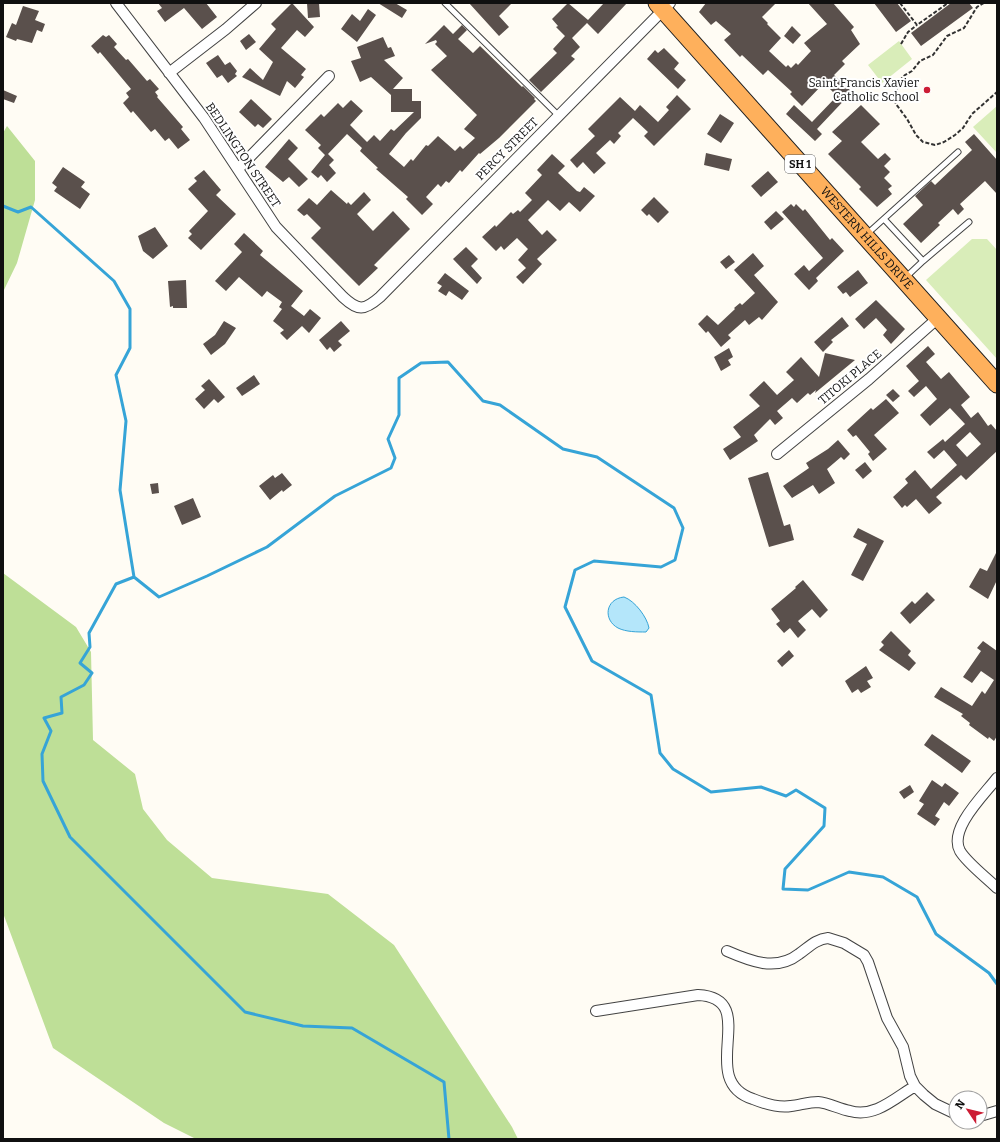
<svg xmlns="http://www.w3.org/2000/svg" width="1000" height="1142" font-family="Bitter,serif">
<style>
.green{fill:#d9edb9}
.forest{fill:#bedf97}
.water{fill:#b4e6fa;stroke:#36a4d7}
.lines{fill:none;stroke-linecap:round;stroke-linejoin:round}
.stream{stroke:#36a4d7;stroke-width:3}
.building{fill:#5a504c;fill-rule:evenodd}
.service-casing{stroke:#434343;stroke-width:7}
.minor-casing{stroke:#434343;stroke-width:12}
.trunk-casing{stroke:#212121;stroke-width:19}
.path{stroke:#323232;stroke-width:2;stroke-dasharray:4 2;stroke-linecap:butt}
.service{stroke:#fff;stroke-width:5}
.minor{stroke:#fff;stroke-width:10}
.trunk{stroke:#feb05c;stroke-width:17}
.poi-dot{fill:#cc1d34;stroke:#fff;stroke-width:1.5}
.labels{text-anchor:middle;stroke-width:4;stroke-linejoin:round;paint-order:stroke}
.shield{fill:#fff;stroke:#585858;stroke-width:1}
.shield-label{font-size:11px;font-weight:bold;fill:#101010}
.poi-label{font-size:12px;fill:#101010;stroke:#fff;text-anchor:end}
.street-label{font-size:12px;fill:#101010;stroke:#fff}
</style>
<rect width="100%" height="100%" fill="#fffcf4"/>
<path class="green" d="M899 41 912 59 882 83 868 65Z
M997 106V153L973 127Z
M972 239H987L997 250V359L926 280Z"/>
<path class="forest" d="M7 126 35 161V200L17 263 3 292V133Z
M3 573 76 627 91 652 93 740 135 774 143 809 167 840 212 878 328 894 394 945 512 1127 518 1139H196L164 1123 53 1048 3 913Z"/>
<path class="water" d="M624 597C635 601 647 617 649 628L646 632C637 632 626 632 618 628 603 620 605 599 624 597Z"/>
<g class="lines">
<path class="stream" d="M3 206 18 212 31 207 114 281 130 309V348L116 375 126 421 120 490 134 577 159 597 207 576 267 547 335 496 391 468 395 458 388 439 399 415V378L421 363 448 362 483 401 500 405 563 449 597 457 674 508 683 528 675 560 661 567 594 561 575 570 565 607 592 661 651 695 660 753 673 769 711 792 761 787 786 796 796 790 825 808 824 826 785 869 783 889 808 890 849 872 883 877 917 897 936 934 989 973 997 984
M134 577 116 584 89 633 90 647 80 663 92 673 84 685 61 697 62 713 44 718 51 731 42 754 43 781 70 837 245 1012 303 1026 352 1028 444 1082 449 1139"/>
</g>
<path class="building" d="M158 3H206L217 17 202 29 184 8 165 22 157 11 162 8Z
M292 3 314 27 305 37 297 30 281 48 306 69 301 75 304 77 295 88 287 81 280 96 242 77 250 68 263 80 273 62 259 49 276 29 271 24Z
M307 3H319L320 17 308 18Z
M378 3H395L407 10 402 18Z
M469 3H512L499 16 509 27 499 36Z
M568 3 588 20 604 3H627L598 34 587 23 572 38 580 47 571 56 575 59 541 92 529 80 557 53 553 49 565 36 556 27 558 26 552 19Z
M706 3H776L762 17 768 23 767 24 781 38 769 51 786 67 788 65 791 68 796 63 798 65 811 51 804 43 827 24 808 3H833L854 27 851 30 860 44 842 61 845 64 834 75 852 92 817 129 822 134 815 141 786 114 794 105 812 122 837 96 825 84 822 85 802 106 790 94 792 92 768 70 763 75 742 55 740 57 724 40 731 34 716 21 711 25 699 12Z
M874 3H897L911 21 896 32Z
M951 3H969L973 8 921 46 911 33Z
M23 6 39 11 35 20 45 24 42 32 37 30 32 43 17 39 16 41 6 37 12 23 16 25Z
M368 9 376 15 357 42 341 29 352 14 360 21Z
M444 25 453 34 462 25 467 30 458 39 473 53 480 46 522 87 523 86 535 98 534 99 536 101 499 138 480 154 479 153 462 172 460 170 449 183 446 181 441 187 438 184 426 197 433 204 422 215 406 199 408 197 376 169 378 168 360 151 362 148 347 134 328 154 334 160 329 165 336 173 327 182 321 175 318 178 311 172 325 155 318 148 321 145 305 130 321 114 324 117 338 103 343 108 351 100 363 111 350 125 367 142 374 135 380 141 391 129 394 131 414 112H391V95L371 77 360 82 351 61 361 58 357 47 383 37 388 48 391 47 395 56 384 60 403 78 393 89H412V101H421V118L406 133 389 154 404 167 411 159 413 161 426 145 428 146 438 136 455 151 460 146 463 149 475 138 464 129 477 115 431 70 447 56 435 44 437 42 436 40 425 44Z
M792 26 801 35 793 44 784 36Z
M249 34 256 42 246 50 240 41Z
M103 35 106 37 109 35 117 44 114 47 126 60 128 59 147 81 150 79 159 89 155 92 158 96 157 97 183 127 181 129 190 140 178 149 169 138 165 141 155 129 151 132 133 111 131 113 123 103 129 97 126 93 131 89 100 52 98 54 91 46Z
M664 48 679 63 674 69 686 80 678 89 647 59 655 50 658 53Z
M218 55 225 65 230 62 237 71 235 74 237 76 228 83 222 75 217 78 206 63Z
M3 90 17 96 14 103 3 99Z
M677 95 691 109 654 146 644 136 648 132 633 118 618 133 621 136 614 144 610 140 596 153 606 163 594 174 583 162 577 168 570 160 595 136 588 129 620 97 635 111 640 105 658 122 669 110 666 107Z
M251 99 272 119 263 128 258 124 255 127 239 112Z
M861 105 880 124 861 142 878 159 885 153 891 159 884 166 890 172 884 178 892 186 888 189 892 194 877 207 859 189 861 187 828 154 842 141 832 132Z
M720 114 734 123 721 143 707 134Z
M974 134 997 160V194L985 181 960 204 964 209 958 215 953 209 938 223 940 225 921 243 903 224 923 205 915 196 931 181 935 185 972 150 965 142Z
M289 139 298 148 288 159 308 179 299 187 289 177 283 182 265 167Z
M706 153 732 159 729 171 704 165Z
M552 154 565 166 558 173 577 191 580 192 584 187 595 196 580 212 569 202 560 211 548 200 528 220 542 235 547 230 557 240 537 259 542 264 523 284 516 277 526 268 518 260 528 249 517 238 504 250 501 246 496 251 482 237 495 225 496 227 511 212 513 214 518 210 520 212 532 200 525 193 542 175 537 170Z
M63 167 85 182 81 187 90 194 80 209 54 191 57 187 52 183Z
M204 170 221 190 216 195 236 214 201 250 188 238 192 234 189 231 208 211 188 189 197 181 194 178Z
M768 171 778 182 761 197 751 186Z
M331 190 347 204 348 202 351 205 364 192 371 200 357 214 373 231 393 211 410 229 374 265 378 268 359 286 311 238 321 228 307 214 304 216 297 210 309 198 317 205Z
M654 197 669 212 658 223 649 214 647 216 641 210Z
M791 204 794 207 796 204 803 211 805 209 830 240 832 238 844 251 816 278 818 281 809 290 794 274 804 265 809 271 823 258 782 212Z
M776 211 784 219 771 230 764 222Z
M155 227 168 246 153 259 143 251 138 236Z
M244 233 263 251 260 255 303 291 291 306 304 316 310 309 321 318 309 333 302 326 287 340 280 333 284 330 273 321 282 309 279 307 282 302 267 291 262 297 239 277 226 291 215 281 242 252 234 244Z
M466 247 478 259 471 266 482 278 477 284 453 259Z
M753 253 764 266 754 275 778 302 762 320 759 317 749 325 745 320 728 335 731 338 721 347 708 331 706 333 698 324 707 315 718 325 735 309 734 308 740 303 742 305 755 293 734 270Z
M729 255 735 262 726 269 720 262Z
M858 270 868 283 850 297 846 292 843 294 837 287Z
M445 273 469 291 462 300 449 291 446 296 438 291 442 286 437 283Z
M186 280 187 308H173V306L170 307 168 281Z
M876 300 905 329 891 344 883 335 887 330 876 318 864 329 855 319Z
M842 317 849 326 831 340 833 342 823 352 814 342Z
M224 321 236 328 225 344 211 355 203 344 215 335Z
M341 321 350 331 338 341 342 345 334 352 330 347 327 350 319 340Z
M928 346 935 354 926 362 941 379 949 372 970 397 961 405 971 418 978 412 988 426 991 424 997 431V451L966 480 961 475 936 497 942 503 929 514 916 499 907 507 905 505 902 508 893 497 908 483 905 479 915 470 931 489 957 465 944 450 934 459 927 452 943 439 945 442 965 424 950 408 930 426 920 415 937 399 926 386 914 397 908 391 919 381 906 366ZM970 432 981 444 967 457 956 445Z
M729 348 733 357 728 360 731 365 721 371 714 357Z
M825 353 855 360 815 393 816 390 810 395 808 393 797 403 792 398 777 411 783 418 775 425 770 419 754 435 758 441 730 460 723 449 741 437 733 427 760 406 749 395 764 381 777 395 794 380 786 372 801 357 819 377Z
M254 375 260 384 242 396 236 388Z
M209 379 225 397 218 403 214 399 204 409 195 399 205 390 201 386Z
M893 389 900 396 893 402 886 395Z
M886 399 899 413 874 435 887 449 873 461 868 454 870 452 856 435 853 437 847 430 871 408 873 410Z
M838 440 850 454 844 460 841 457 827 469 835 483 819 494 813 485 792 498 783 486 809 468 806 463 828 449Z
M865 462 872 471 863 479 855 470Z
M768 472 784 526 790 524 794 540 769 547 748 478Z
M282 473 292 485 283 492 282 490 270 500 259 486 273 475 275 478Z
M158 483 159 493 152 494 150 484Z
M193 498 201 517 182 525 174 506Z
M858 528 884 541 863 581 851 575 867 544 853 537Z
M997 551V580L988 599 969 587 980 568 987 571Z
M803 580 828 610 820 618 812 609 798 621 806 630 798 638 790 628 784 633 776 624 780 621 771 609 796 588 795 587Z
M927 592 935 600 910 624 900 613 912 601 915 604Z
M891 631 911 651 908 655 916 663 909 671 879 650 884 645 881 642Z
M983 641 997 651V736L994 741 989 737 988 739 969 725 970 723 961 716 963 714 934 697 941 687 972 706 982 691 985 694 994 680 981 671 972 683 963 677 981 651 977 648Z
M789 650 794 656 782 667 777 661Z
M866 666 873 678 867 681 871 687 861 693 858 689 852 693 845 681Z
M932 734 971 761 962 773 924 745Z
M932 780 942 787 945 783 959 793 949 806 944 802 935 816 940 819 935 826 917 814 924 804 919 801Z
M910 785 914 792 904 799 899 792Z"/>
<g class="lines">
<defs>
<path id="service" d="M445 3 558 115
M884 219 923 261 905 278
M867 234 958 152
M923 261 969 222"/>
<path id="minor" d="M116 3 204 118 276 227 343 297C358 311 364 311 380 297L670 3
M169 73 226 29 256 3
M238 169 329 76
M777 454 869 379 938 318
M997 778C984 795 948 829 960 851 967 863 987 878 997 888
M727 951C750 961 776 972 799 954 809 947 816 939 828 938L844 943 864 955 868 962 887 1018 903 1047 910 1076 915 1086 924 1095 935 1104 956 1114
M596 1011 698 995C763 998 694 1080 753 1099 763 1103 780 1108 791 1106 800 1105 809 1102 818 1102 829 1103 839 1109 850 1111 875 1118 895 1098 915 1086
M980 1116 997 1111"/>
<g id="trunk">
<path id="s1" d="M657 3 997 384"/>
</g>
</defs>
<use href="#service" class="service-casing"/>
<use href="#minor" class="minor-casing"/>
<use href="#trunk" class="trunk-casing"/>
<path class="path" d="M900 3 917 25 948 3
M984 3 977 7 964 28 947 36 933 55 920 61 912 71 905 75 900 80 894 98 896 104 907 119 916 135 923 142 935 145 944 142 955 135 963 128 972 114 997 92
M901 44 908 32 917 25"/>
<use href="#service" class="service"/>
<use href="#minor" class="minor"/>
<use href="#trunk" class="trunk"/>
</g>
<circle class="poi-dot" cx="927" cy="90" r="4"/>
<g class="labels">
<rect class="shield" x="785" y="155" width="30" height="18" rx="3"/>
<g class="shield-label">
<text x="800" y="168">SH 1</text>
</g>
<g class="poi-label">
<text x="919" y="87">Saint Francis Xavier<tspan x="919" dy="14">Catholic School</tspan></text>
</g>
<g class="street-label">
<text transform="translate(507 149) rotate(-45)" y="4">PERCY STREET</text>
<text transform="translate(243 155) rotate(56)" y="4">BEDLINGTON STREET</text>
<text dy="4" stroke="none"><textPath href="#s1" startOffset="315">WESTERN HILLS DRIVE</textPath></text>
<text transform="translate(850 377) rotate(-40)" y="4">TITOKI PLACE</text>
</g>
</g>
<rect width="1000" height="1142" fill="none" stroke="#101010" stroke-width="8"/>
<g transform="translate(968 1110) rotate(305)"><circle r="19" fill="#ffffff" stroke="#9f9f9f"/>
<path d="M0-3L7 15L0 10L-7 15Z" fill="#cc1d34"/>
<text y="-6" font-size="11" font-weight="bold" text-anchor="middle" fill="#101010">N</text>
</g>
</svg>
